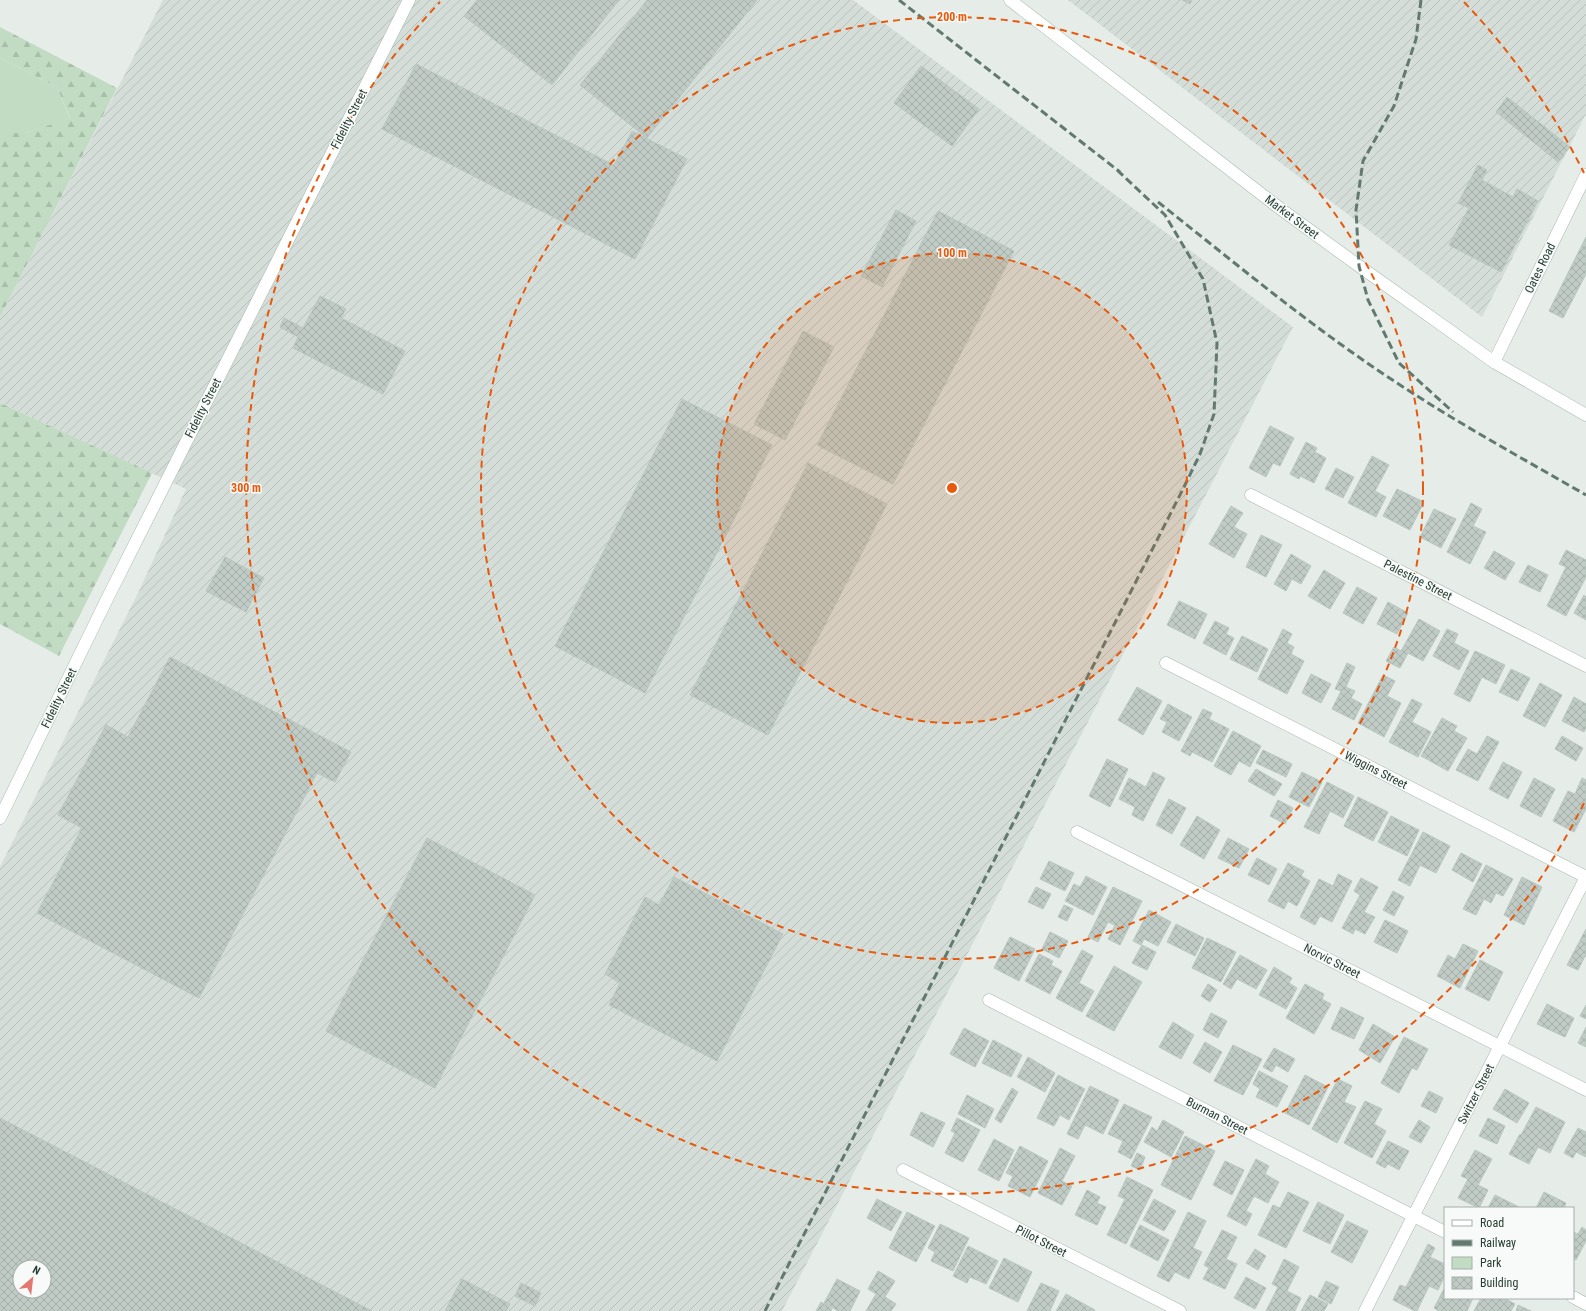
<svg xmlns="http://www.w3.org/2000/svg" width="1586" height="1311" font-family="'Roboto Condensed',sans-serif">
<style>
.industrial{fill:url(#industrial-furrows);fill-rule:evenodd}
.green{fill:#c2dcc4}
.forest{fill:url(#forest-firs)}
.building{fill:url(#building-cross-hatch);stroke:#b9c7bf;fill-rule:evenodd}
.lines{fill:none;stroke-linecap:round;stroke-linejoin:round}
.street-casing{stroke:#a9b5af;stroke-width:13}
.secondary-casing{stroke:#a6b8af;stroke-width:13}
.street{stroke:#fff;stroke-width:12}
.secondary{stroke:#fff;stroke-width:12}
.rail{stroke:#62796f;stroke-width:3;stroke-dasharray:8 4;stroke-linecap:butt}
.ring{fill:none;stroke:#e8590c;stroke-width:2;stroke-dasharray:7 5}
.labels{text-anchor:middle;stroke-width:3;stroke-linejoin:round;paint-order:stroke}
.street-label{font-size:12px;fill:#273e34;stroke:#f7faf8}
.centre{fill:#e8590c;stroke:#f7faf8;stroke-width:2}
.ring-label{font-size:12px;text-anchor:middle;font-weight:bold;fill:#e8590c;stroke:#f7faf8;stroke-width:3;stroke-linejoin:round;paint-order:stroke}
</style>
<defs>
<pattern id="industrial-furrows" width="10" height="10" patternUnits="userSpaceOnUse"><rect width="10" height="10" fill="#d5ddd8"/><path d="M-1 1l2-2M0 10L10 0M9 11l2-2" fill="none" stroke="#b7bfba"/></pattern>
<pattern id="forest-firs" width="22" height="20" patternUnits="userSpaceOnUse"><rect width="22" height="20" fill="#c2dcc4"/><path d="M5 1l3.5 6h-7zM16 11l3.5 6h-7z" fill="#a7bea9"/></pattern>
<pattern id="building-cross-hatch" width="8" height="8" patternUnits="userSpaceOnUse"><rect width="8" height="8" fill="#bfcbc4"/><path d="M0 0l8 8M0 8l8-8" fill="none" stroke="#a4afa9"/></pattern>
</defs>
<rect width="100%" height="100%" fill="#e6ede9"/>
<path class="industrial" d="M163 0H853L1293 327 782 1311H0V867L139 591 186 489 0 403V317ZM20 1267H44V1291H20Z
M1068 0H1586V114L1482 317Z"/>
<path class="green" d="M0 58 57 87 70 119 26 133H0Z"/>
<path class="forest" d="M0 27 117 88 0 317V133H26L70 118 57 87 0 58Z
M0 403 152 473 59 656 0 624Z"/>
<path class="building" d="M477 0H619L552 85 464 16Z
M647 0H757L647 138 580 85Z
M1182 0H1192L1190 4Z
M416 64 614 165 632 131 687 159 635 259 382 129Z
M921 66 979 109 952 146 894 103Z
M1507 97 1570 147 1558 162 1496 112Z
M1478 165 1487 170 1482 180 1513 197 1517 189 1538 201 1501 272 1449 245 1469 208 1458 203Z
M896 210 916 221 882 287 861 276Z
M938 211 1014 251 893 484 817 445Z
M1586 237V274L1563 318 1549 311Z
M320 296 346 309 341 318 405 351 383 394 293 348 298 337 280 327 284 318 303 328Z
M803 331 834 347 785 440 754 424Z
M682 399 772 445 645 693 555 646Z
M1270 426 1294 438 1280 466 1273 463 1266 477 1249 468Z
M1306 442 1317 448 1315 452 1326 458 1314 483 1300 476 1299 479 1290 474Z
M1372 456 1389 465 1375 491 1386 497 1376 517 1348 503Z
M808 463 887 504 768 735 690 695Z
M1336 468 1354 477 1343 498 1325 489Z
M1397 489 1424 502 1410 530 1383 516Z
M1471 503 1482 509 1473 526 1486 532 1470 564 1447 552Z
M1231 506 1243 513 1234 527 1247 534 1234 558 1209 544Z
M1434 509 1456 519 1441 548 1420 537Z
M1261 535 1282 545 1266 577 1246 567Z
M1566 550 1586 560V577L1566 616 1547 606 1566 567 1559 564Z
M1494 551 1515 563 1505 580 1484 568Z
M1291 554 1311 566 1301 584 1292 579 1286 591 1274 584Z
M225 557 264 578 246 612 206 591Z
M1528 565 1548 575 1540 592 1519 582Z
M1324 570 1345 583 1330 609 1308 596Z
M1357 587 1377 598 1363 624 1343 613Z
M1584 595 1586 597V620L1574 613Z
M1179 601 1207 614 1195 639 1167 625Z
M1388 602 1408 613 1397 634 1377 624Z
M1419 619 1440 631 1423 661 1408 653 1400 668 1386 661 1394 647 1401 651Z
M1215 621 1229 628 1226 634 1234 638 1226 655 1203 643Z
M1283 629 1292 634 1287 643 1294 647 1291 654 1304 661 1287 694 1258 679Z
M1447 629 1458 634 1454 643 1469 651 1459 670 1433 656Z
M1242 636 1268 649 1257 672 1230 659Z
M1475 651 1505 665 1496 684 1482 677 1470 702 1454 694Z
M170 657 351 752 335 782 317 773 199 998 37 913 82 828 58 815 106 725 128 737Z
M1347 663 1355 667 1346 687 1355 691 1351 698 1362 704 1354 720 1332 709 1341 691 1335 689Z
M1511 669 1530 678 1518 701 1499 692Z
M1311 674 1331 684 1321 703 1302 693Z
M1383 675 1395 681 1387 696 1401 703 1384 737 1358 723Z
M1540 683 1562 695 1545 727 1523 716Z
M1137 687 1162 701 1143 735 1118 720Z
M1574 697 1586 704V728L1584 732 1562 721Z
M1412 699 1422 704 1412 722 1431 732 1418 757 1389 742Z
M1168 704 1192 717 1179 741 1162 732 1167 722 1160 719Z
M1203 709 1212 713 1209 719 1229 729 1212 762 1192 752 1190 756 1181 751Z
M1442 718 1457 726 1454 731 1467 738 1448 771 1421 756Z
M1233 731 1261 746 1250 767 1239 761 1231 775 1214 766Z
M1487 736 1499 742 1478 781 1456 770 1468 749 1477 754Z
M1562 736 1583 748 1576 761 1555 749Z
M1263 750 1292 764 1286 777 1256 763Z
M1107 759 1128 769 1110 807 1089 796Z
M1503 762 1522 772 1508 799 1489 789Z
M1256 769 1282 784 1274 796 1248 781Z
M1153 772 1165 778 1143 821 1132 815 1135 807 1119 799 1129 778 1146 787Z
M1302 772 1322 782 1309 807 1289 797Z
M1534 778 1555 789 1541 817 1520 806Z
M1582 778 1586 780V809L1574 832 1553 821 1568 791 1575 794Z
M1327 782 1354 796 1343 818 1330 811 1319 834 1304 827Z
M1358 797 1388 812 1373 841 1344 826Z
M1169 799 1186 808 1172 834 1156 825Z
M1278 800 1293 808 1285 824 1270 816Z
M1197 816 1220 830 1204 859 1180 845Z
M1391 816 1419 830 1407 856 1378 842Z
M1423 832 1450 846 1436 873 1420 865 1410 886 1398 880Z
M427 838 535 895 435 1088 326 1031Z
M1228 838 1249 849 1239 868 1218 858Z
M1461 853 1482 864 1473 882 1452 870Z
M1257 858 1277 869 1269 885 1248 875Z
M1049 861 1074 873 1065 891 1040 879Z
M1288 863 1304 871 1301 876 1310 881 1297 906 1288 901 1284 909 1268 901Z
M1486 865 1513 879 1503 896 1496 893 1491 903 1484 899 1476 915 1463 909Z
M1338 874 1352 881 1332 922 1320 916 1315 925 1300 917 1319 879 1333 886Z
M1086 876 1107 887 1093 915 1065 901 1074 884 1080 887Z
M674 877 783 934 717 1061 609 1005 620 983 605 974 645 897 659 905Z
M1522 877 1542 887 1524 925 1504 915Z
M1361 878 1378 887 1364 912 1375 917 1365 934 1355 929 1353 934 1342 928 1360 895 1354 891Z
M1036 887 1051 894 1043 909 1028 902Z
M1113 887 1142 901 1120 945 1108 939 1115 925 1108 922 1098 942 1088 937Z
M1393 891 1404 897 1394 916 1383 910Z
M1064 905 1073 909 1067 921 1058 917Z
M1149 910 1171 922 1158 946 1144 939 1141 945 1133 941Z
M1385 920 1408 931 1397 953 1374 942Z
M1176 924 1204 938 1195 956 1167 942Z
M1586 929V957L1585 956 1578 970 1567 965Z
M1050 932 1068 941 1059 958 1042 949Z
M1010 937 1035 949 1019 981 994 968Z
M1207 938 1236 952 1221 982 1192 968Z
M1463 944 1478 951 1460 988 1437 976 1448 955 1455 959Z
M1142 945 1156 952 1147 970 1132 963Z
M1082 950 1093 956 1079 983 1094 991 1082 1012 1056 998Z
M1039 954 1053 961 1051 965 1062 971 1050 994 1025 981Z
M1240 955 1267 970 1256 989 1237 979 1231 989 1223 984Z
M1480 960 1503 972 1489 1001 1465 989Z
M1114 966 1142 982 1114 1031 1086 1016Z
M1274 967 1292 978 1289 983 1297 988 1286 1009 1259 995Z
M1208 984 1217 990 1210 1002 1201 996Z
M1305 984 1324 994 1322 999 1331 1004 1314 1034 1286 1018Z
M1547 1004 1574 1018 1565 1037 1537 1024Z
M1586 1005V1019L1580 1016Z
M1341 1007 1364 1018 1354 1039 1331 1029Z
M1211 1013 1227 1021 1218 1038 1203 1030Z
M1173 1022 1194 1035 1181 1059 1159 1047Z
M1373 1024 1395 1037 1380 1063 1359 1050Z
M1586 1027V1047L1578 1043Z
M964 1028 989 1041 975 1067 950 1054Z
M1404 1037 1428 1049 1417 1070 1412 1068 1399 1093 1381 1083Z
M993 1040 1022 1055 1011 1077 982 1063Z
M1205 1042 1222 1052 1210 1073 1193 1063Z
M1233 1045 1262 1059 1243 1095 1214 1081Z
M1274 1048 1295 1059 1288 1072 1276 1065 1272 1072 1263 1067Z
M1028 1057 1055 1073 1045 1092 1017 1077Z
M1259 1071 1288 1086 1277 1107 1256 1097 1260 1089 1253 1084Z
M1058 1075 1085 1089 1069 1120 1060 1115 1054 1126 1037 1118Z
M1305 1075 1328 1087 1309 1125 1285 1113Z
M1338 1079 1352 1086 1344 1102 1356 1107 1337 1143 1312 1129Z
M1090 1086 1119 1100 1103 1134 1085 1125 1078 1139 1067 1134Z
M1012 1088 1018 1092 1001 1123 995 1119Z
M1505 1089 1529 1103 1517 1123 1493 1109Z
M1429 1091 1443 1098 1436 1113 1421 1106Z
M967 1095 994 1109 985 1128 958 1114Z
M1365 1101 1382 1109 1374 1124 1386 1131 1372 1158 1344 1143Z
M1124 1104 1152 1117 1131 1159 1118 1152 1123 1141 1108 1134Z
M1536 1107 1565 1122 1550 1153 1538 1147 1529 1164 1509 1154 1520 1134 1521 1135Z
M921 1112 945 1123 933 1147 910 1135Z
M0 1118 372 1311H0ZM20 1267H44V1291H20Z
M957 1118 980 1130 963 1162 945 1153 955 1133 951 1131Z
M1488 1118 1505 1126 1497 1144 1479 1136Z
M1163 1120 1184 1132 1171 1157 1144 1142 1152 1127 1157 1131Z
M1419 1120 1430 1127 1421 1143 1409 1137Z
M1578 1128 1586 1132V1157L1576 1152 1573 1158 1564 1153Z
M1185 1136 1215 1151 1191 1200 1161 1185Z
M994 1139 1014 1150 999 1181 978 1170Z
M1388 1141 1409 1151 1399 1170 1388 1164 1385 1168 1376 1163Z
M1020 1146 1048 1161 1030 1197 1008 1186 1013 1176 1006 1173Z
M1060 1148 1075 1156 1062 1181 1072 1186 1062 1205 1038 1193Z
M1475 1150 1492 1159 1478 1185 1488 1190 1479 1208 1458 1198 1468 1179 1461 1176Z
M1137 1153 1145 1157 1140 1170 1131 1166Z
M1256 1159 1269 1166 1265 1174 1279 1182 1268 1203 1254 1196 1246 1211 1252 1214 1246 1226 1227 1216Z
M1225 1161 1244 1170 1232 1195 1213 1185Z
M1127 1177 1153 1190 1126 1244 1107 1235 1125 1199 1118 1196Z
M1087 1190 1100 1197 1097 1203 1106 1207 1097 1225 1075 1215Z
M1288 1192 1309 1202 1286 1248 1258 1235 1273 1205 1280 1208Z
M1544 1192 1566 1203 1564 1208H1536Z
M1495 1195 1521 1208H1488Z
M877 1199 902 1212 891 1231 867 1218Z
M1154 1199 1176 1211 1164 1231 1143 1220Z
M1318 1202 1344 1215 1330 1244 1303 1231Z
M907 1212 935 1226 916 1262 889 1248Z
M1188 1212 1206 1221 1193 1248 1202 1252 1189 1279 1175 1272 1169 1282 1157 1276Z
M1347 1221 1368 1231 1352 1263 1331 1252Z
M940 1224 969 1238 953 1271 931 1261 935 1252 928 1248Z
M1140 1225 1169 1240 1158 1261 1130 1246Z
M1582 1227 1586 1230V1241L1576 1260 1573 1258V1232L1578 1234Z
M1222 1230 1237 1237 1226 1259 1237 1264 1225 1289 1203 1279 1209 1268 1204 1265Z
M1428 1244 1435 1248 1430 1257 1445 1264V1275L1438 1290 1429 1286 1417 1311H1415L1393 1300 1400 1285 1406 1287Z
M968 1246 998 1261 986 1284 970 1277 967 1283 953 1276Z
M1255 1249 1266 1256 1258 1270 1246 1263Z
M1004 1258 1032 1272 1018 1302 989 1288Z
M1284 1259 1299 1267 1287 1291 1301 1298 1295 1311H1266L1278 1287 1272 1284Z
M878 1271 895 1281 885 1297 896 1304 891 1311H866L876 1294 868 1289Z
M1246 1277 1266 1288 1255 1309 1234 1298Z
M462 1279 510 1304 506 1311H445Z
M837 1279 860 1291 850 1311H838L824 1303Z
M1326 1281 1339 1287 1331 1304 1318 1297Z
M521 1283 541 1293 535 1306 515 1296Z
M1041 1283 1059 1291 1050 1311H1027Z
M1445 1287V1298H1473L1467 1311H1439L1434 1308Z
M1066 1294 1095 1310 1094 1311H1056Z
M1310 1295 1328 1304 1324 1311H1301Z
M1481 1298H1504L1515 1304 1511 1311H1474Z
M821 1302 832 1309 831 1311H816Z
M1518 1305 1531 1311H1516Z"/>
<g class="lines">
<defs>
<path id="street" d="M1494 362 1586 175
M1251 495 1586 666
M1166 663 1586 877
M1077 832 1586 1090
M989 1000 1445 1232
M903 1170 1180 1311
M1573 1297 1586 1304
M1365 1311 1586 877"/>
<path id="secondary" d="M1010 0 1282 210 1359 266 1494 362 1586 415
M0 818 107 599 409 0"/>
</defs>
<use href="#street" class="street-casing"/>
<use href="#secondary" class="secondary-casing"/>
<use href="#street" class="street"/>
<use href="#secondary" class="secondary"/>
<path class="rail" d="M899 0 1120 172
M1421 0 1416 39 1394 106 1363 161 1356 210 1359 266 1368 300 1399 363 1453 412
M1158 202C1234 262 1309 325 1391 379 1454 421 1520 457 1586 495
M765 1311 1184 487 1200 454 1214 414 1217 343 1203 279 1165 215 1116 169"/>
</g>
<circle cx="952" cy="488" r="235" fill="#e8590c" fill-opacity=".12"/>
<g class="ring">
<circle cx="952" cy="488" r="235"/>
<circle cx="952" cy="488" r="471"/>
<path d="M1584 803A706 706 0 1 1 440 2M1464 2A706 706 0 0 1 1584 173"/>
</g>
<g class="labels">
<g class="street-label">
<text transform="translate(349 119) rotate(-63)" y="4">Fidelity Street</text>
<text transform="translate(1292 217) rotate(37)" y="4">Market Street</text>
<text transform="translate(1540 268) rotate(-64)" y="4">Oates Road</text>
<text transform="translate(203 408) rotate(-63)" y="4">Fidelity Street</text>
<text transform="translate(1418 580) rotate(27)" y="4">Palestine Street</text>
<text transform="translate(59 698) rotate(-64)" y="4">Fidelity Street</text>
<text transform="translate(1376 770) rotate(27)" y="4">Wiggins Street</text>
<text transform="translate(1332 961) rotate(27)" y="4">Norvic Street</text>
<text transform="translate(1476 1094) rotate(-63)" y="4">Switzer Street</text>
<text transform="translate(1217 1116) rotate(27)" y="4">Burman Street</text>
<text transform="translate(1041 1241) rotate(27)" y="4">Pillot Street</text>
</g>
</g>
<circle cx="952" cy="488" r="6" class="centre"/>
<g class="ring-label">
<text x="952" y="21">200 m</text>
<text x="952" y="257">100 m</text>
<text x="246" y="492">300 m</text>
</g>
<rect x="1444" y="1207" width="130" height="92" fill="#f7faf8" stroke="#a4afaa"/>
<rect x="1452" y="1220" width="20" height="6" fill="#ffffff" stroke="#a4afaa"/>
<text x="1480" y="1227" font-size="12" fill="#273e34">Road</text>
<rect x="1452" y="1240" width="20" height="6" fill="#62796f" stroke="#a4afaa"/>
<text x="1480" y="1247" font-size="12" fill="#273e34">Railway</text>
<rect x="1452" y="1257" width="20" height="12" fill="#c2dcc4" stroke="#a4afaa"/>
<text x="1480" y="1267" font-size="12" fill="#273e34">Park</text>
<rect x="1452" y="1277" width="20" height="12" fill="url(#building-cross-hatch)" stroke="#a4afaa"/>
<text x="1480" y="1287" font-size="12" fill="#273e34">Building</text>
<g transform="translate(32 1279) rotate(28)"><circle r="19" fill="#f7faf8" stroke="#a4afaa"/>
<path d="M0-3L7 15L0 10L-7 15Z" fill="#e2776f"/>
<text y="-6" font-size="11" font-weight="bold" text-anchor="middle" fill="#273e34">N</text>
</g>
</svg>
